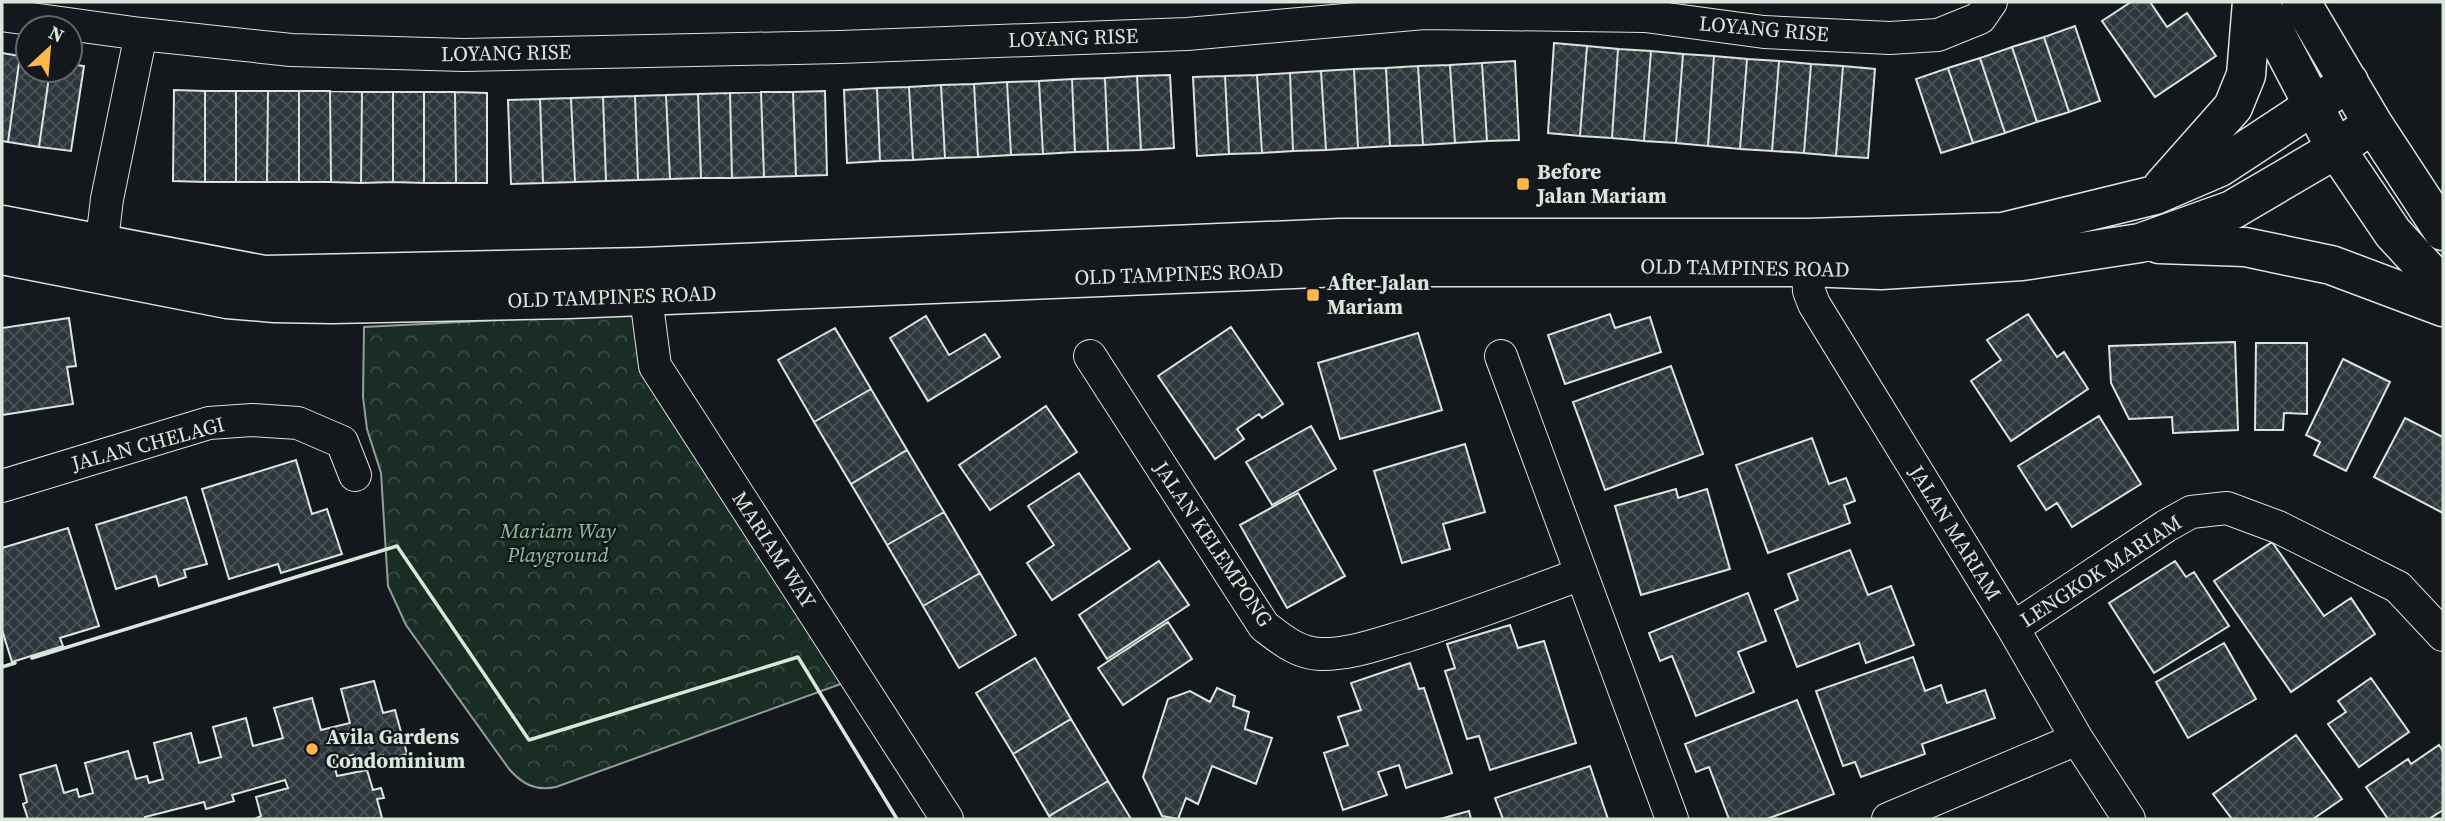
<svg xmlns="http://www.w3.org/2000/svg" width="2445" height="821" font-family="'Source Serif 4',serif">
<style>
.park{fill:url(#park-crowns);stroke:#939e99;stroke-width:2}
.building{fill:url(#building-cross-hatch);stroke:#d8e6dc;stroke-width:2}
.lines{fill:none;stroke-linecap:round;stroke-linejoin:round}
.street-casing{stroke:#d8e6dc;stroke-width:34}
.secondary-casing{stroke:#d8e6dc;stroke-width:41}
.street{stroke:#14181c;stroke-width:32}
.secondary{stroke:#14181c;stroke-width:38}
.wall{stroke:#d8e6dc;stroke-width:3.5}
.poi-dot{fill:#ffb74d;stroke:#14181c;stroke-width:2.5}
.labels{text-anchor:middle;stroke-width:5;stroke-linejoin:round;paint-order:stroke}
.street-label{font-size:21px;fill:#d8e6dc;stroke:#14181c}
.poi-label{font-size:21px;font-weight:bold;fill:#d8e6dc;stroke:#14181c;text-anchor:start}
.park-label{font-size:21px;font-style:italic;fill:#8ac095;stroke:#14181c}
</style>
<defs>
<pattern id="park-crowns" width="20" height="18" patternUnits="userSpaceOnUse" patternTransform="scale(1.75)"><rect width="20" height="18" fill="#1a2d24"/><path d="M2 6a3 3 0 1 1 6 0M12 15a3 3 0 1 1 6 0" fill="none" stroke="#3b4b43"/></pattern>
<pattern id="building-cross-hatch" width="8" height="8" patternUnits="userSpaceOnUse" patternTransform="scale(1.75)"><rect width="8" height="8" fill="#2c363c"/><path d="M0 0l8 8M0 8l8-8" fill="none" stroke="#4a5358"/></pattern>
</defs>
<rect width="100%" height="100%" fill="#14181c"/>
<path class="park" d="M640 313 849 681 556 787C536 791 523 785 509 769L406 625 388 586 381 473 367 429 363 397 364 327Z"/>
<path class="building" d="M2131 2H2150L2167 27 2187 13 2216 56 2155 97 2102 21Z
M2075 26 2100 101 2069 112 2044 37Z
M2044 37 2069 112 2037 122 2012 47Z
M1554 43 1587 46 1580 136 1548 133Z
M1587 46 1618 49 1612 138 1580 136Z
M2012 47 2037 122 2005 133 1980 58Z
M1618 49 1651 51 1644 141 1612 138Z
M1651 51 1683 54 1676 143 1644 141Z
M2 53 20 56 8 142 2 141Z
M1683 54 1714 56 1708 146 1676 143Z
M20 56 28 57V70H50L39 147 8 142Z
M1714 56 1747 59 1740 149 1708 146Z
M1980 58 2005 133 1973 143 1948 68Z
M1747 59 1779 61 1772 151 1740 149Z
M1515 61 1519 140 1487 141 1482 63Z
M1779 61 1811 64 1804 153 1772 151Z
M1482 63 1487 141 1455 143 1450 65Z
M70 64 84 66 71 151 39 147 50 70H70Z
M1811 64 1843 66 1836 156 1804 153Z
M1450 65 1455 143 1423 145 1418 66Z
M1418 66 1423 145 1390 146 1386 68Z
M1843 66 1875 69 1868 158 1836 156Z
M1386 68 1390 146 1358 148 1354 69Z
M1948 68 1973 143 1941 153 1916 79Z
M1354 69 1358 148 1326 150 1321 71Z
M1321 71 1326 150 1293 151 1290 73Z
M1290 73 1293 151 1262 153 1257 75Z
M1170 75 1174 148 1141 150 1137 76Z
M1257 75 1262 153 1229 154 1225 76Z
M1137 76 1141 150 1108 151 1105 78Z
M1225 76 1229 154 1197 156 1193 77Z
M1105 78 1108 151 1075 152 1072 79Z
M1072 79 1075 152 1043 154 1039 81Z
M1039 81 1043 154 1011 155 1007 82Z
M1007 82 1011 155 978 157 974 84Z
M974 84 978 157 945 158 941 85Z
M941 85 945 158 913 160 909 87Z
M909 87 913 160 880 161 877 88Z
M877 88 880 161 847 163 844 90Z
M174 90 205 91V182L173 181Z
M205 91H236V182H205Z
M236 91H268L267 182H236Z
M268 91H299V182H267Z
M299 91H330L331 182H299Z
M330 91 362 92 361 183 331 182Z
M825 91 827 175 796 176 793 92Z
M362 92H393V182L361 183Z
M393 92H424V183L393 182Z
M424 92H455L456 183H424Z
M455 92 487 93V183H456Z
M761 92H793L796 176 764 177Z
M761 92 764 177 732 178 730 93Z
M730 93 732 178H701L698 94Z
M698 94 701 178 670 179 666 95Z
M666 95 670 179 638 180 635 96Z
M635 96 638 180 606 181 603 97Z
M603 97 606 181 575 182 571 98Z
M571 98 575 182 543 183 540 99Z
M540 99 543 183 511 184 508 100Z
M1610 314 1615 328 1650 317 1661 352 1565 384 1548 335Z
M2028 314 2057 357 2064 352 2088 389 2011 441 1971 381 2001 360 1987 340Z
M926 316 949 355 985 334 1000 357 928 401 890 338Z
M69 318 76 366 67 367 73 404 2 415V328Z
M1231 327 1283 404 1262 418 1259 414 1237 429 1244 439 1215 459 1158 376Z
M835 328 871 389 814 422 778 360Z
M1418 333 1442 410 1340 439 1318 363Z
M2235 342 2238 430 2173 433 2172 417 2129 419 2111 383 2109 346Z
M2256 343H2307V414L2284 413 2283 430H2255Z
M2343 359 2390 382 2346 471 2314 455 2320 442 2306 435Z
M1671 366 1703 454 1605 490 1573 402Z
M871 389 907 450 851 484 814 422Z
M1046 406 1077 452 990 510 959 465Z
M2099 416 2141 484 2072 527 2057 503 2046 510 2018 466Z
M2405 418 2443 437V513L2374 477Z
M1311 426 1336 469 1272 505 1246 462Z
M1812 438 1829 484 1846 478 1855 501 1844 505 1850 523 1768 553 1736 465Z
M1465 444 1485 512 1443 524 1450 549 1402 563 1374 471Z
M907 450 944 512 887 545 851 484Z
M296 460 312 514 327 509 342 554 281 573 278 564 229 579 202 489Z
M1079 473 1130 549 1052 600 1027 563 1054 545 1028 506Z
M1676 489 1678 498 1707 489 1730 569 1641 595 1615 506Z
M1298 493 1345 576 1287 608 1240 525Z
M186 497 207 564 184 570 186 577 159 586 156 576 116 589 96 525Z
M944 512 980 573 923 606 887 545Z
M68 528 99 626 60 638 63 646 12 662 2 630V548Z
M2272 542 2324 616 2351 598 2375 634 2291 692 2214 581Z
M1850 550 1868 595 1891 586 1914 645 1866 663 1859 643 1797 667 1775 610 1798 600 1788 574Z
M1159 561 1189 605 1107 659 1079 615Z
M2175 561 2186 577 2194 572 2229 626 2154 673 2109 603Z
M980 573 1016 635 959 668 923 606Z
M1748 593 1766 641 1738 652 1754 692 1696 716 1672 656 1660 661 1649 633Z
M1168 622 1192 659 1123 705 1098 668Z
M1510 625 1518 648 1544 641 1576 743 1490 770 1479 736 1467 739 1445 671 1455 668 1447 644Z
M2224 643 2256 699 2188 738 2156 682Z
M1913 657 1925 691 1941 685 1947 703 1985 690 1995 718 1922 744 1925 754 1861 777 1855 762 1843 766 1816 691Z
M1035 658 1071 719 1013 754 976 693Z
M1410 663 1419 689 1424 688 1452 773 1406 788 1399 765 1378 772 1387 795 1343 810 1324 753 1348 745 1338 717 1361 710 1351 683Z
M2371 678 2409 732 2359 767 2328 724 2346 712 2338 701Z
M374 681 383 713 395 710 407 754 384 760 383 755 355 762 353 755 333 760 337 776 367 770 373 790 381 788 384 798 377 799 382 818 255 819 261 816 256 797 288 788 285 780 232 795 234 801 206 809 204 802 145 817V819H28L23 804 27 802 20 775 56 765 64 793 77 789 79 797 93 793 85 763 128 751 136 779 147 776 149 783 163 779 154 743 191 733 199 763 221 757 213 727 246 718 253 746 283 738 274 708 312 698 321 730 350 723 341 689Z
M1217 688 1235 696 1233 706 1249 712 1245 729 1272 738 1256 784 1212 766 1198 804 1186 798 1178 819 1162 816 1143 777 1168 699 1190 691 1210 702Z
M1797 700 1834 794 1767 819H1729L1709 767 1696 772 1685 744Z
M1071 719 1108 781 1049 816 1013 754Z
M2296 735 2342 799 2313 819H2232L2213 794Z
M2439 745 2443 751V810L2429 819H2388L2366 787 2408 759 2411 764Z
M1590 766 1608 819H1503L1495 798Z
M1108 781 1131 819H1052L1049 816Z
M1469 811 1471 819H1440Z"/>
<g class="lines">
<defs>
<path id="street" d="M2 15 141 34 291 50 464 55 840 47 1187 34 1424 13 1645 16 1764 32 1890 38 1938 35 1980 18 1991 2
M1807 243 1809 291 1814 304 2013 628 2077 739 2129 819
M99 265 107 199 141 34
M643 274 655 366 947 819
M1090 356 1264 626C1281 639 1297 653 1320 654 1350 655 1381 643 1409 635 1467 617 1524 595 1581 574
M1501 356 1672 819
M2 486 209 423 252 420 298 423 342 442 355 475
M2013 628 2166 526 2191 512 2227 508 2278 527 2398 587 2443 635
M1888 819 2077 739"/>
<path id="secondary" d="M2259 2 2336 149 2393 233 2443 287
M2301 2 2373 124 2443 231
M2163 186 2233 107 2246 75 2252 2
M2 225 264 275 643 267 1340 238H1807L2003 232 2155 195 2220 167 2349 82
M2159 244 2245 247 2331 265 2443 307
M2 255 227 299 274 303 332 304 569 299 1341 267H1808L1881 270 2022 261 2140 243 2232 210 2336 149 2373 124"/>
</defs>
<use href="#street" class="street-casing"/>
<use href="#secondary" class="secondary-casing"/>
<use href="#street" class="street"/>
<use href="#secondary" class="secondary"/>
<path class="wall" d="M32 658 397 546 529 740 798 657 897 819
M2 667 15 663"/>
</g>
<g class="poi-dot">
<rect x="1516" y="177" width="14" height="14" rx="3.5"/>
<rect x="1306" y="288" width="14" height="14" rx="3.5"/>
<circle cx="312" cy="749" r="7"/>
</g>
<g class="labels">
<g class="street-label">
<text transform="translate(1764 29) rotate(5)" y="7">LOYANG RISE</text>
<text transform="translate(1073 38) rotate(-2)" y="7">LOYANG RISE</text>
<text transform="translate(506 53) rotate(-1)" y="7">LOYANG RISE</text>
<text transform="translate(1745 268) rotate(1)" y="7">OLD TAMPINES ROAD</text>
<text transform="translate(1179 274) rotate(-2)" y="7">OLD TAMPINES ROAD</text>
<text transform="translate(612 297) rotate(-2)" y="7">OLD TAMPINES ROAD</text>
<text transform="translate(148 444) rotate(-15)" y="7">JALAN CHELAGI</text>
<text transform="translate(1955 533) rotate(58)" y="7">JALAN MARIAM</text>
<text transform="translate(1213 544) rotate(56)" y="7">JALAN KELEMPONG</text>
<text transform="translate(774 550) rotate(57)" y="7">MARIAM WAY</text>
<text transform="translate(2101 571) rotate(-33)" y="7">LENGKOK MARIAM</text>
</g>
<g class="poi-label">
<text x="1537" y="179">Before<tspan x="1537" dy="24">Jalan Mariam</tspan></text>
<text x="1327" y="290">After Jalan<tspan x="1327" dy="24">Mariam</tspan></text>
<text x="326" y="744">Avila Gardens<tspan x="326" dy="24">Condominium</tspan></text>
</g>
<g class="park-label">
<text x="558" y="538">Mariam Way<tspan x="558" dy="24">Playground</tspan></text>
</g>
</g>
<rect width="2445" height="821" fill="none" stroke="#d8e6dc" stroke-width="7"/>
<g transform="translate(49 49) rotate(26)"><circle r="33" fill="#14181c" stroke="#626a69" stroke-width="2"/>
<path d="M0-5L12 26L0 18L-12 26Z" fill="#ffb74d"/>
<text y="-10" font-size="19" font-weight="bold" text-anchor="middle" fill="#d8e6dc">N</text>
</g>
</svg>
